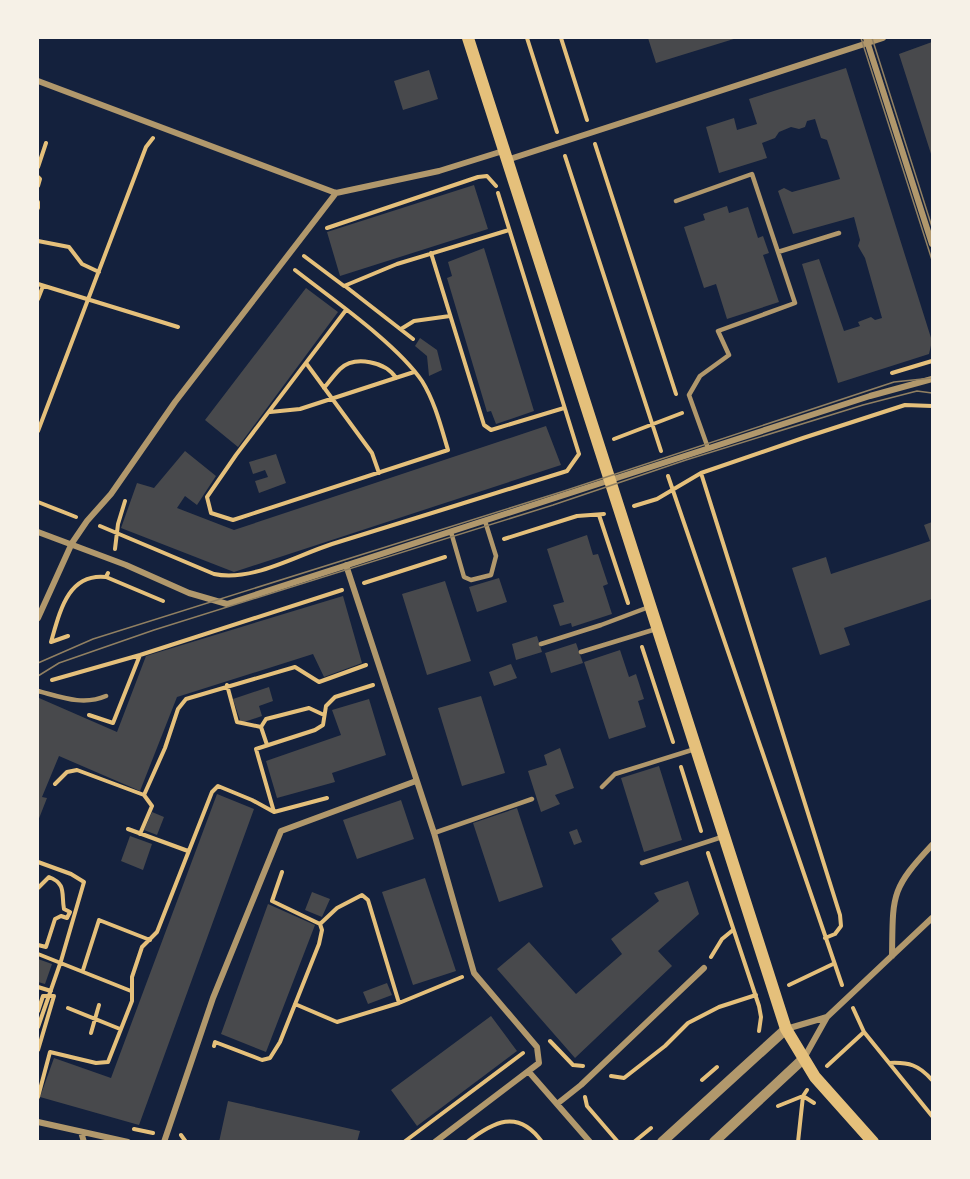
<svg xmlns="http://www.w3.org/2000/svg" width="970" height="1179" font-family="'Fira Sans',sans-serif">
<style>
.building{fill:#48494c}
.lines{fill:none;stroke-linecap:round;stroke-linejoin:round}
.path{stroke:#e5c07b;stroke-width:4}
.service{stroke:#b1986c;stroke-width:4.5}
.minor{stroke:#b1986c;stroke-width:6}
.tertiary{stroke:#b1986c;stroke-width:10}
.secondary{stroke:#e5c07b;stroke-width:12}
.tram{stroke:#918062;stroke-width:1.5}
</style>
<rect width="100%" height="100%" fill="#14213d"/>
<path class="building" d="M648 38H737L656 63Z
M932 42V157L899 54Z
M846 68 932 341 929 354 838 383 802 264 819 259 844 331 860 326 858 322 871 317 875 320 882 318 865 258 858 246 860 240 854 217 793 234 778 191 784 188 792 192 840 179 827 140 821 138 815 119 807 121 805 127 799 129 791 127 779 132 775 138 762 143 767 158 719 173 706 127 734 118 737 130 757 124 749 99Z
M429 70 438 99 403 110 394 81Z
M474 185 488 229 340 276 327 232Z
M727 206 729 213 748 207 758 238 763 236 769 253 763 255 779 302 727 319 716 284 704 288 684 227 705 220 703 214Z
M484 248 534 411 496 424 491 411 487 412 447 278 452 276 448 262Z
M306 288 338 312 238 447 205 420Z
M420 338 437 350 442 370 429 376 427 356 415 346Z
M546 426 561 465 234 572 121 528 137 483 154 488 185 451 216 476 197 505 185 496 177 508 234 530Z
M276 454 286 483 259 493 255 481 268 477 265 470 253 474 249 462Z
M932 522V599L844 628 850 645 820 655 792 568 826 557 831 574 892 554 930 541 924 525Z
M587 535 593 555 598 554 608 584 603 586 612 614 572 627 571 623 560 626 553 605 564 602 547 549Z
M499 578 507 602 477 612 469 587Z
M445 581 471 661 427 675 402 594Z
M343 596 362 663 324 677 313 654 177 697 140 791 59 756 42 797 47 798 38 821 39 698 117 732 146 656Z
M537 636 542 652 516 660 512 644Z
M576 643 583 663 551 673 545 653Z
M620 650 629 677 636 674 644 699 638 701 646 727 609 739 584 662Z
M511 664 517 678 494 686 489 672Z
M269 687 273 701 259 706 262 716 241 723 233 699Z
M481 696 505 773 462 786 438 708Z
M369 699 386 755 332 773 335 782 277 798 266 761 341 735 332 710Z
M560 748 574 788 555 795 560 804 541 812 528 771 547 765 544 755Z
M659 766 682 840 644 852 621 778Z
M217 794 254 809 139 1125 40 1097 54 1058 111 1078Z
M401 800 414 839 357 859 343 820Z
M517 808 543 887 499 902 473 823Z
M152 812 164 817 157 835 144 830Z
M577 829 582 842 574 845 569 832Z
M130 836 152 844 143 870 121 861Z
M425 878 456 971 413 985 382 892Z
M688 881 699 914 658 951 672 966 575 1058 497 969 529 942 576 994 622 954 611 939 659 901 654 893Z
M312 892 330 899 322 917 305 910Z
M268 904 315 925 266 1052 221 1034Z
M38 959 52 964 45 984 38 982Z
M387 983 392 995 368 1004 363 992Z
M491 1016 517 1051 417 1126 391 1090Z
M228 1101 360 1131 357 1142H219Z"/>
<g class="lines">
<path class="path" d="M527 38 557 132
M561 38 587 120
M595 144 676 394
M565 156 661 451
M38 167 46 143
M38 177 40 179 38 186
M498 193 579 454
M38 202V208
M327 228 478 177 487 176 496 186
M38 241 69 247 82 264 99 272
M431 253 484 425 491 430 564 408
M304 256 344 286 397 264 509 230
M295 270C332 299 397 344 422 381 435 402 441 427 448 450L233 520 211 513 207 497 236 455 346 310
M38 284 178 327
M345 286 413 339
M38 299 43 286
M401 329 414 321 450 316
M306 363 372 453 379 473
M892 373 932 361
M324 388C329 382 334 375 340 369 355 355 386 362 396 378
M270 412 300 409 414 372
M38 431 146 147 153 138
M614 439 682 413
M701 473 840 915 841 926 835 934 825 938
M668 476 842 985
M38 502 76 517
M634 506 657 499 701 473 803 438 905 405 932 406
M599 515 628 603
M100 526 214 574C252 582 295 556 332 544 410 519 489 496 567 471L579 454
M504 539 577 516 604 514
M115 549 118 524 125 501
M106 577 163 601
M364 583 445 557
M68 636 51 642C60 611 68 573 106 577L108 573
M642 647 673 742
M52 680 140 655 342 590
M227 685 237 722 261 727
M89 715 113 723 140 655
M267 745 261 727 266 719 309 708 324 715
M681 767 701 831
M55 784 67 772 77 770 144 795
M274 812 256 749 315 730 323 725 326 706 335 697 373 685
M128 829 188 851
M140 834 152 806 144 795 165 748 178 709 186 699 295 667 319 682 366 665
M708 853 759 1006 761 1017 759 1031
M38 862 71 874 84 882 61 961 38 1027
M38 888 49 877C67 884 61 894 64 909L70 912 67 918 61 916 55 919 46 947 38 945
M320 924 337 908 362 895 368 900 399 1003
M38 954 131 991
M711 957 722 939 733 930
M83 970 99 920 150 940
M789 985 833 964
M38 987 51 991
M295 1004 337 1022 399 1003 462 977
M68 1008 120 1029
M853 1008 864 1032 932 1116
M38 1011 43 996H54L38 1050
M91 1033 99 1005
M550 1041 573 1065 583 1066
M214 1046 215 1042 262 1060 270 1058 280 1042 319 944 322 930 320 924 272 901 282 872
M889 1063C909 1062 919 1065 932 1080
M827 1066 864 1032
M611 1076 624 1078 665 1046 688 1023 719 1007 756 995
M702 1080 717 1067
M38 1097 50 1052 96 1063 108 1062 132 1001V977L142 947 157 932 212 792 218 786 252 800 274 812 327 798
M585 1097 587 1106 618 1142
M778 1106 803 1096 807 1090
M134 1129 153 1133
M181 1135 186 1142
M404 1142 523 1053
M467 1142C493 1122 518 1108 542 1142
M634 1142 651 1128
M798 1142 803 1096 814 1103"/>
<path class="service" d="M676 201 752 174 795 303 718 331 729 355 700 376 689 395 708 448
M778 252 839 233
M451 532 464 577 471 580 491 575 496 556 485 521
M541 644 601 625 649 607
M581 652 656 629
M38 691C61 697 83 706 106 696
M602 787 615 774 695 749
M434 833 532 799
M642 863 722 837"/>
<path class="minor" d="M866 38 932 244
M38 81 336 193
M507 160 883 38
M336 193 439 171 503 151
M38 532 126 565 189 593 227 604 870 396 932 379
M346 565 434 833 474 973 537 1047 539 1063 435 1142
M38 618 72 543 87 521 111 494 175 402 336 193
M892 956C893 895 890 890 932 845
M786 1029 827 1017
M804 1058 827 1017 932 918
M529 1072 590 1142
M557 1104 581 1085 704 968
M38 1122 128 1142
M81 1132 84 1142
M164 1142 213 998 281 831 416 781"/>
<path class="tertiary" d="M662 1142 786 1029
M714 1142 802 1060"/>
<path class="secondary" d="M468 38 786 1029 815 1077 873 1142"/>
<path class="tram" d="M861 38 932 260
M872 38 932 227
M38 663 93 639 564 491 894 382 932 378
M38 676 59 663 154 630 553 505 686 460 863 405 917 391 932 393"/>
</g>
<rect width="970" height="1179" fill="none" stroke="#f6f1e7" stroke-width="78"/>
</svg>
